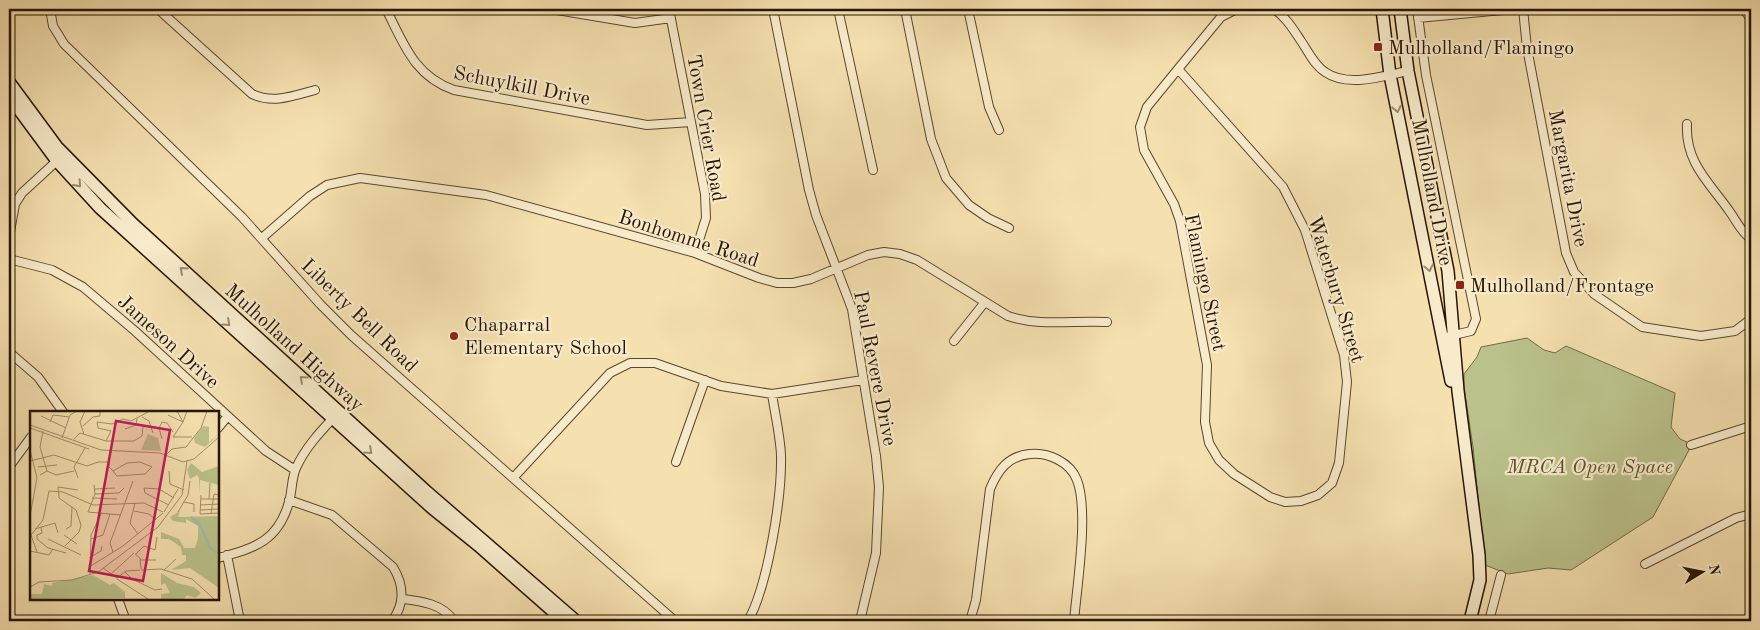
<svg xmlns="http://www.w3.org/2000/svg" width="1760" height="630" font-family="'Old Standard TT',serif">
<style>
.green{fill:#bbc28b;stroke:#716b46}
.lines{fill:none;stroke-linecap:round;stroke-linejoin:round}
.minor-casing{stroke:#5a472c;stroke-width:10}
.secondary-casing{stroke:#271401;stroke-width:14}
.minor{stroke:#f8ebcb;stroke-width:8}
.secondary{stroke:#f8ebcb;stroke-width:11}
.oneway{stroke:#9a8a70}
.poi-dot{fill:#8f2418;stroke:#f8ebcb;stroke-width:2}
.labels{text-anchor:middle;stroke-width:4.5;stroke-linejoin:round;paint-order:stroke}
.poi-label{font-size:20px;fill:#271401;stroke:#f8ebcb;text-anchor:start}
.street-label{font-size:20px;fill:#271401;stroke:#f8ebcb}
.park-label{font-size:20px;font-style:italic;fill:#5b5131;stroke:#f8ebcb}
.inset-river{fill:none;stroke:#9cbdae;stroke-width:2.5}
.inset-road{fill:none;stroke:#a38e69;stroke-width:1}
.view{fill:#c2185b;fill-opacity:0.15;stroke:#c2185b;stroke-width:2.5}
.inset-edge{fill:none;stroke:#271401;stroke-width:2.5}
</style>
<rect width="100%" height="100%" fill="#f5e0af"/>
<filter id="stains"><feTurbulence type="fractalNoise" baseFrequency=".004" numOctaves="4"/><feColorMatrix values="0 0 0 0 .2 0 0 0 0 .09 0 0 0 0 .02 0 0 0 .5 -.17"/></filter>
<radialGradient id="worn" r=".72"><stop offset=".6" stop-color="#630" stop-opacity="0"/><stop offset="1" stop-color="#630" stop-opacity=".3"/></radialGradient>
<path class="green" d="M1527 338 1544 350 1555 353 1566 346 1675 393 1671 427 1680 439 1687 442 1689 450 1653 517 1571 570 1548 568 1508 574 1485 565 1473 447 1464 387V374L1477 357 1481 347Z"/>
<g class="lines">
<defs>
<path id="minor" d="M50 9 53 26 64 44 242 217 320 304 351 335 675 621
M158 9 252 94C273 104 293 96 315 90
M386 9C404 44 414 76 454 90L647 125 691 122
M551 9 635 23 671 18
M669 9 705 194 706 218 695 253
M773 9 809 190 816 215 852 309 876 456 879 487 876 553 860 621
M838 9 873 170
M905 9 931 139 946 178 969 205 988 218 1009 228
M968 9 989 107 999 130
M1274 9C1286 17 1293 29 1301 41 1308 51 1314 65 1325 72 1348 88 1383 76 1408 71
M1417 9 1426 75 1476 319 1471 331 1450 336
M1523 9 1527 48 1566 253 1574 272 1594 294 1642 327 1701 336 1735 331 1751 319
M1743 9 1751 19
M1418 18 1513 9
M1178 69 1283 187 1305 230 1344 355 1347 382 1339 463 1332 483 1318 495 1301 501 1285 502 1270 497 1234 474 1219 460 1209 443 1205 422 1207 365 1180 221 1174 204 1144 150 1140 127 1147 107 1178 69 1221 17 1237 9
M1687 124C1685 163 1710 183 1730 212 1737 222 1741 232 1751 239
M9 237 15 204 22 193 59 159
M262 238 310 196 327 185 360 178 486 195 695 253 759 278 777 283H793L811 279 868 255 884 252 900 254 917 260 1008 316C1040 327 1073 320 1107 322
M9 259 52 270 83 287 135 331 266 451 295 470
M954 341 985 302
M9 352 38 377 63 412
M218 428 228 416
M1691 445 1751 426
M676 462 705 380
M9 467 31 437
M514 477 610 373 630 363H655L721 386 772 394 863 380
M289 500 332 515 393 567C404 585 405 604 392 621
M227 555 240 621
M218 558C255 548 280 541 290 498 292 489 292 477 296 468 305 448 320 432 335 416
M1645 564 1736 518 1751 514
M118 599 126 621
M403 599C421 601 443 604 454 621
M748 621C768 585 782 497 781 455 780 435 775 414 772 394
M970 621 976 600 990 489C998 470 1008 456 1030 454 1048 452 1070 462 1077 480 1089 511 1077 586 1074 621
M1489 621 1501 575"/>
<path id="secondary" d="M1382 9 1390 75 1451 381
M1400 9 1408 71 1448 271 1458 391 1479 555 1480 580 1470 621
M9 82 57 147 133 224 427 492 576 621
M9 96 57 161 100 208 432 508 479 546 564 621"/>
</defs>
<use href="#minor" class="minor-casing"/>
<use href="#secondary" class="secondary-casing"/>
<use href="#minor" class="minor"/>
<use href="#secondary" class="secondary"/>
</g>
<defs><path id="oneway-chevron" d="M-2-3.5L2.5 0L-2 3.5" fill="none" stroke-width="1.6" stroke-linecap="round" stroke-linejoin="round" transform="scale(1.25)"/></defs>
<g class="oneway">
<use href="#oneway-chevron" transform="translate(1397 109) rotate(79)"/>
<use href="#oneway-chevron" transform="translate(78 184) rotate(48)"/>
<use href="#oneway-chevron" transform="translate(1429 268) rotate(78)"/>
<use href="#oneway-chevron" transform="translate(183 270) rotate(-138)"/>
<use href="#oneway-chevron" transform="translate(227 323) rotate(42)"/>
<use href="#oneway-chevron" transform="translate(303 379) rotate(-138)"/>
<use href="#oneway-chevron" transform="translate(369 451) rotate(42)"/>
</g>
<g class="poi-dot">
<rect x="1373" y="42" width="10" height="10" rx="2.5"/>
<rect x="1455" y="280" width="10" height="10" rx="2.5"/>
<circle cx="454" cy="336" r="5"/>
</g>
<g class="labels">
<g class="poi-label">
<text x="1388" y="54">Mulholland/Flamingo</text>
<text x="1470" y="292">Mulholland/Frontage</text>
<text x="464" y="331">Chaparral<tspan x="464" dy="23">Elementary School</tspan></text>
</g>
<g class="street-label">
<text transform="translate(522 85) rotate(11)" y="7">Schuylkill Drive</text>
<text transform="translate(707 128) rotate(80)" y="7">Town Crier Road</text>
<text transform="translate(1569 178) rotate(79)" y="7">Margarita Drive</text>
<text transform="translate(1433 192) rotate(79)" y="7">Mulholland Drive</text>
<text transform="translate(689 238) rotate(18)" y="7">Bonhomme Road</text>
<text transform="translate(1206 282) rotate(78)" y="7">Flamingo Street</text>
<text transform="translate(1337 289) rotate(73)" y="7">Waterbury Street</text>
<text transform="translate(360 315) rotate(44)" y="7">Liberty Bell Road</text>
<text transform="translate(169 341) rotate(42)" y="7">Jameson Drive</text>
<text transform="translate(295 347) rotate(42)" y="7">Mulholland Highway</text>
<text transform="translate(876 368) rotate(79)" y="7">Paul Revere Drive</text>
</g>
<g class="park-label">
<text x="1590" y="473">MRCA Open Space</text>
</g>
</g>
<g transform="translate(30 411)">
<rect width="189" height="189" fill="#f5e0af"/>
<path d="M173 15 179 16V31L189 23 175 36 165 32 164 27ZM118 23 128 27 131 40 111 39ZM161 52 172 61 189 55V74L170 69 169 83V67L167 64 160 68 157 59ZM150 100 148 106 189 105V177L160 157 141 159 156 150V144H152L151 136 139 128H131V121L149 128 154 137H165L168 127V115L156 108V112L143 110 140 106ZM131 162 147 172 164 176 171 182 165 187 157 184 154 188H131V183L140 182 135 172 131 174ZM63 164 80 174 84 172 95 181V187L0 188V183H12L14 173 22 175V172Z" fill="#bbc28b"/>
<path class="inset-river" d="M161 106 170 113 180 137 189 143"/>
<path class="inset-road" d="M147 0 153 11 143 26H162M138 4 153 11 157 0M11 5 36 17M112 6 119 10 123 22M20 11 23 4 39 6M0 14 71 39 130 42 153 51 164 48 189 26M53 15 63 6 70 5V0M0 17 59 38M95 18 106 14 107 8M13 20 10 36 17 60M54 23 50 11 55 0M32 27 40 4 47 0M44 28 50 22 76 30H104L112 25 113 15M132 28 129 17 132 11 137 12 143 21M76 30 81 20 68 17 67 11 82 13 93 8 101 10 120 0M0 39 7 67 0 105M136 44 142 38 156 36 171 17 177 0M0 50 24 44 57 55 68 51H79M79 51V56L83 60 86 64 87 65 115 63 122 56 110 51 97 52 83 60M8 56 27 54M139 60 140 73 154 79M10 64 17 60 26 64 44 60M48 67 44 56 55 37M64 74 65 83 58 101 91 104M65 78 85 77M65 83 89 82 94 77M171 84 170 103 189 102M62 87 87 88M171 88H189M179 88 180 72M154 91 164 93V101M105 92 100 112 108 123M139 94 115 82 114 77 129 78 144 87M170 94 189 93M170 99 189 98M104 100 119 103 126 109M134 101 148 78M148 101 158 84 160 70M181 103 184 83 189 84M11 116 12 122 7 124V128L18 137 36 142M5 118 25 112 28 122M36 118 41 115 42 96M34 124 47 133M18 128 51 144M61 128 73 124 80 103M35 135 49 121 51 114 46 99 29 87 28 76 48 79M0 140 19 144 23 138M7 141 1 124 13 109 19 80 33 81 63 94 114 92 133 101M83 141 80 132 103 70M105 143 110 147 111 158M106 143 114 135 125 139 127 126M59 147 71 140 72 135M110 149H126M59 156 93 135 133 102M73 157 87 167M111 159 131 158 162 168 184 188M134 159 146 148M95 161 102 168 125 179 132 178M81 163 104 142M60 164 61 124 71 103M87 167 96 160 110 159M87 168 118 188M0 176 9 171 42 169 68 161 128 116 152 84 157 50"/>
<path class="view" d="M86 10 140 19 113 170 59 160Z"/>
<rect width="189" height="189" class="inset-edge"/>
</g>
<rect width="1760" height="630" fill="none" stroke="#f5e0af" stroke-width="30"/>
<rect x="10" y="10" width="1740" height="610" fill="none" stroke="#271401" stroke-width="2.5"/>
<rect x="15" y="15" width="1730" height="600" fill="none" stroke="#271401"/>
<g transform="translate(1702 572) rotate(80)" stroke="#f8ebcb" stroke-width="4" paint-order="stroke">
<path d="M0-4L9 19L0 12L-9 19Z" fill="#271401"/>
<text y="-8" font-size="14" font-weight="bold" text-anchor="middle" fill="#271401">N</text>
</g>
<rect width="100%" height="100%" filter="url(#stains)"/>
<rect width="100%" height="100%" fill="url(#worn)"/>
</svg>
